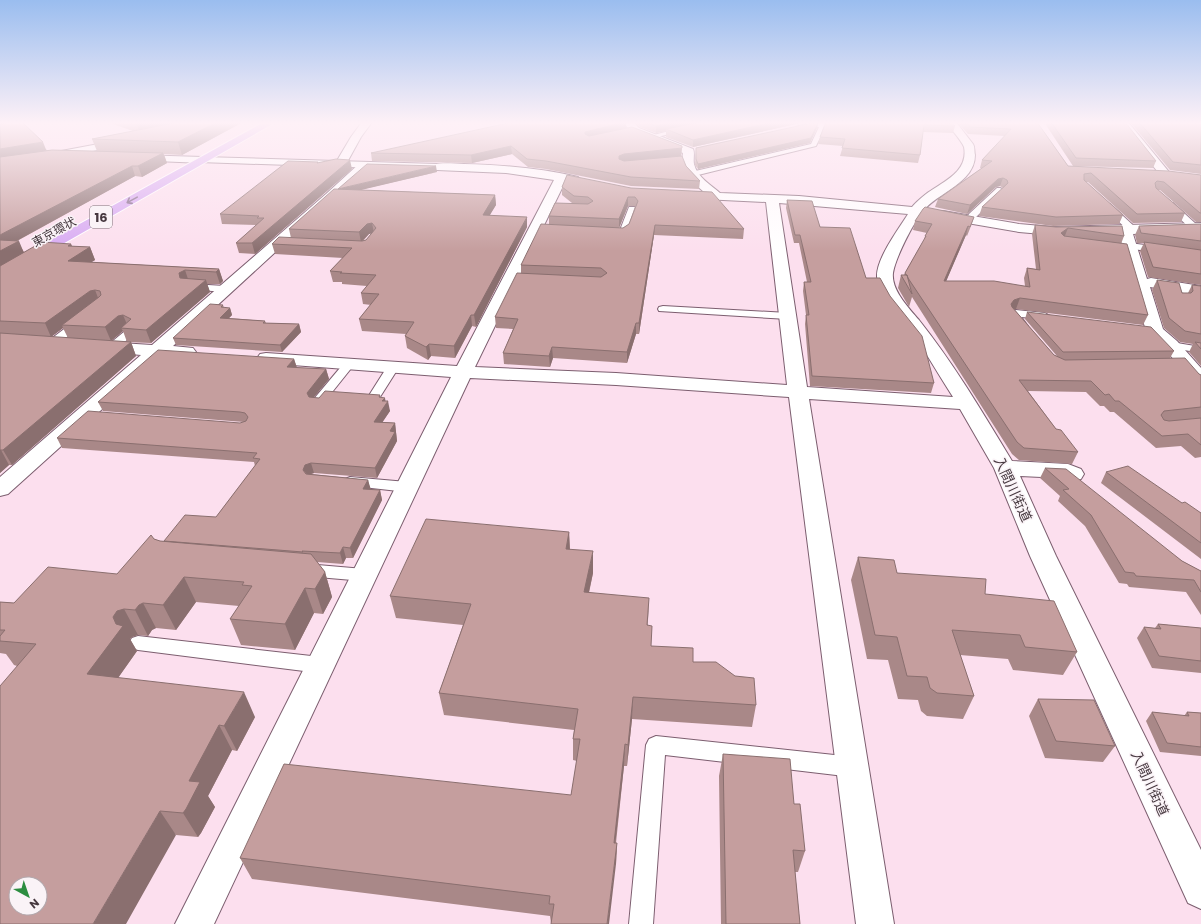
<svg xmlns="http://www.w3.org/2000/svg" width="1201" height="924" font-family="Poppins,'Noto Sans JP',sans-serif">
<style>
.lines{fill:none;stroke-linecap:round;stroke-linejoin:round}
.service-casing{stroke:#7c5e6f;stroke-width:2}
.minor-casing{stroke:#7c5e6f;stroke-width:2}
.tertiary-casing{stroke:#7c5e6f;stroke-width:2}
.trunk-casing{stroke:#fff;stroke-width:2}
.service{fill:#fff;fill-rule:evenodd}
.minor{fill:#fff;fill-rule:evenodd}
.tertiary{fill:#fff;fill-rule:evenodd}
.trunk{fill:#d8abf3;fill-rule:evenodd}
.wall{fill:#a98888;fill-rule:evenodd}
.shaded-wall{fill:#8a6f6f}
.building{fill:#c59e9e;stroke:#8a6f6f;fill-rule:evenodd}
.oneway{stroke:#806687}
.labels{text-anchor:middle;stroke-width:3;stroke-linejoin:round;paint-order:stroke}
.far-street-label{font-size:12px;fill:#46383f;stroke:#faf3f7}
.shield{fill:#faf3f7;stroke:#7c7076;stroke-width:1}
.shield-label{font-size:13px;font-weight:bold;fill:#46383f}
.street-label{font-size:14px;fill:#46383f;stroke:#faf3f7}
</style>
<rect width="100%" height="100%" fill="#fcdfee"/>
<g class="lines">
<defs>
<path id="service" d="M811 122 823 123 826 125 816 146 694 176 690 174 691 172 811 144 819 127 811 126 799 129 796 127Z
M684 127 687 129 686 130 653 138 650 136Z
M997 188H1000L1004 190 976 217 973 223H967L966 221 969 214Z
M1167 203H1173L1197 225 1198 227 1197 229H1191L1167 207Z
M1104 204H1110L1136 228 1137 230 1136 232H1130L1104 208Z
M629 207H635L636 209 626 235H608L607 233 608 231 620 230Z
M1129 243 1161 247 1166 250 1161 253 1126 248 1124 246Z
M191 284 225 286 230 289 225 292 187 289 186 287Z
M663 306 788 313 793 316 788 319 659 311 658 309 659 307Z
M1016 310 1045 313 1050 316 1045 319 1021 317 1028 326 1023 329 1019 328 1009 315 1012 311Z
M80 319 84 320 85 322 84 324 55 346H47L45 344 47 342 76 320Z
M129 330 135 333 133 335 116 349H108L106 347 108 345 125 331Z
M1171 342 1201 347V353L1167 347 1165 345 1167 343Z
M349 360 353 362 355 364 353 366 321 406H313L311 403 313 400 345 362Z
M393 363 397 364 399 367 380 397 378 400H370L368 397 387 367 389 364Z
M350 477 407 482 412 484 414 487 412 490 407 492 345 485 343 482 345 479Z
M306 564 364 569 370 571 372 575 370 579 364 581 306 576 300 574 298 570 300 566Z
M138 636 320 657 327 660 329 665 327 670 320 673 138 650 132 648 129 643 132 638Z
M656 736 853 757 860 760 863 767 860 774 853 777 665 755 653 924H629L646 745 649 739Z"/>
<path id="minor" d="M362 122H372L361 137 345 166H337L335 164 351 137Z
M623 122H633L639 128 693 149C695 153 693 159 694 164 697 177 711 185 720 193L799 196 912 207C916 202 921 198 926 194 942 182 969 172 964 147 962 141 950 128 946 122H956L973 144C975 147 974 151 975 155 975 183 937 193 923 211 913 223 895 259 893 273 891 290 909 308 919 320 954 364 983 413 1012 461L1068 464 1081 469 1084 474 1081 479 1073 481 1063 478 1020 476 1056 556 1201 850V909L1188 903 1030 556 994 468 960 409 809 399 894 924H856L789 397 616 385 470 378 214 924H175L451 377 266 363 260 362 257 358 260 354 266 353 457 366 554 180 506 173 437 170 433 169 431 167 433 165C443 162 454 164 464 164 502 165 541 168 578 177L580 180 578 183 574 184 565 182 475 367 616 373 787 385 766 202 682 198 680 195 682 192H704C692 182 680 170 683 153L631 132ZM779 203 908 214C898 230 876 259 877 277 880 301 908 328 922 347 932 363 942 380 953 397L807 387Z
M1118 122H1128L1169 172 1171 174 1169 176H1161Z
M125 139 129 140 130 142 129 144 56 158 50 155 56 152Z
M136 155 203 157 209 160 203 163 132 160 130 158 132 156Z
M364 162 368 163 370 165 368 167 173 346 193 348 196 352 193 356 187 357 161 356 8 494 0 496V477L141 355 98 351 95 347 98 343 104 342 152 345 326 194 360 163Z
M943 211 1019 224 1053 227 1201 223V231L1133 234 1147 279 1151 278 1201 286V296L1150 287 1163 329 1177 341 1201 368V386L1194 384 1165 349 1146 331 1119 234 1053 235 1019 232 938 218 936 215 938 212Z"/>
<path id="tertiary" d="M203 157 437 164 441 165 443 167 441 169 437 170 199 162 197 160Z"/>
<path id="trunk" d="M264 122H276L5 277 0 279V268Z"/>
</defs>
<use href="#service" class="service-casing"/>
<use href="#minor" class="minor-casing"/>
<use href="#tertiary" class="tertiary-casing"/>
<use href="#trunk" class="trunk-casing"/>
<use href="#service" class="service"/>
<use href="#minor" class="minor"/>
<use href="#tertiary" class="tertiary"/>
<use href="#trunk" class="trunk"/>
</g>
<path class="wall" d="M0 122 47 150 97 151 92 139 133 131 107 122H243L182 155 164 154 167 163 142 177 135 176 17 241 24 252 71 244 72 246 90 247 95 260 91 262 219 269 223 281 220 284H207L210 292 151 343 127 342 123 331 111 341 68 338 63 328 51 337 131 342 136 356 12 465H9L0 473Z
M626 122V128L682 146 681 156 686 166 700 181 699 189 631 186 546 169 528 167 512 154 472 163 372 161 371 153Z
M635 122H805L693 147 666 137V131L656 133 640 127Z
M824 122H945V123L955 126 953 133 923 132 920 155 918 163 840 156 843 146 818 144 820 137 825 123Z
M957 122H1037L1068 166 1201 175V222H1196L1160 190H1158L1185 213 1181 222 1133 223 1088 182H1086L1123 215 1119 224 1053 226 979 216 982 207 1003 188 1000 186 996 187 967 214 935 207 938 199 982 168H980L982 160 1005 136 968 134Z
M1044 122H1125L1156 161 1153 168 1073 166Z
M1130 122H1201V174L1170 170Z
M818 123 817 128 810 143 698 169 695 165 696 148Z
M319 163 352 169 255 254 239 253 236 243 256 225 222 224 220 214Z
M437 172 359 190 495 195 496 205 489 215 527 227 476 327 472 326 455 358 431 356 428 360 407 348 405 336 406 334 362 331 359 319 371 305 363 304 361 293 367 286 342 284V282H333L330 271 343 258 275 254 272 244 291 238 289 229 339 189ZM372 233 366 240 363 241 369 234Z
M567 175 744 229 743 239 654 235 639 334H636L627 363 553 358 550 367 504 364 503 353 513 329 496 328 495 317 521 273V265L549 225V216L572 203 562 195V187ZM628 206H635L629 224 623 228H619Z
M787 200 820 227 866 278 934 383 931 393 810 386 805 324 806 315 803 291 804 282H807L799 243H794L786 208Z
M974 217 971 226 967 236 966 235 946 281 1025 286 1024 278 1027 268 1036 269 1032 234 1035 225 1056 227 1122 226 1124 236 1121 244 1148 315 1143 325 1016 309H1014L1054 355 1057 356 1025 319 1027 312 1174 351 1170 358 1201 375V457L1195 458 1181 446 1156 448 1114 412H1110L1104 406H1100L1086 392 1028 391 1056 429 1078 452 1072 464 1019 460 1012 454 912 297 909 307 898 288 901 275H904L905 273 924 241 925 236 927 233 913 230 915 221Z
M1201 224V285L1148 277 1140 251 1144 243H1137L1135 235 1139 226Z
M1157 280 1182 293H1188L1192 285 1201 286V366L1189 352 1193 344 1180 342 1164 328 1152 290Z
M223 305 224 308H230L232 315 229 318 265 321 266 323 299 324 301 332 282 352 176 345 173 338Z
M294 359 297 368 326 369 329 379 313 398H319L380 395V397L385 401 390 411 382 422 395 423 397 441 377 478 314 473 311 474 368 480 370 489 380 490 382 500 353 558H346L343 564 317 562 325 572 332 597 323 614 314 613 295 650 241 645 230 619 239 606 196 602 176 630 156 628 152 630 148 636 138 635 132 637 130 639 137 651 118 678 255 717 237 751 232 750 208 796 215 807 201 833 198 837 176 835 17 666 14 665 6 654 0 653V602L14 603 117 574 154 539 160 541H164L216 517 255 466 254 462 62 448 57 438 240 423 244 422 103 411 98 402Z
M1045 468 1182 561 1199 570 1201 571V615L1186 592 1129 587 1127 584 1119 583 1085 526 1058 501 1060 496 1040 478Z
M1106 472 1182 503 1201 513V559L1101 483Z
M569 532 570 549 593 573 589 593 648 625 651 646 693 662 756 705 752 727 632 719 627 766H624L616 843H617L616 864 551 923 550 916 252 879 240 858 571 795 577 761 573 760V739L574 730 444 715 439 693 463 625 396 618 390 596Z
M858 557 897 573 985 594 1077 652 1063 675 1013 670 1008 659 960 655 974 696 963 719 927 716 921 711 918 700 898 699 888 660 867 659 851 580Z
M1158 624 1201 628V673L1152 668 1137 638 1144 627 1155 628Z
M1038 699 1115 746 1103 762 1045 758 1029 716Z
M1152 712 1184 716 1187 712 1201 713V756L1160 752 1146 721Z
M723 754 794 804 805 851 798 872H795L800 924H721L719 776Z"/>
<path class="shaded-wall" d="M0 122H12L0 127Z
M136 122H198L140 134Z
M217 122H243L182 155 178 142Z
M625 122H626V129L585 139V132Z
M673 122H704L666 129V131L656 133V126Z
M774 122H805L693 147V140Z
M818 123 817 128 810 143 698 169V164Z
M43 142 47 152 0 159V149Z
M511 146 512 154 472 163 471 155Z
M682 148 681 156 619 164V156L624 154Z
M163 153 167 163 142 177 138 166Z
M350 160 352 169 255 254 252 243Z
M132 166 135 176 0 250V235Z
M436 166 437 172 340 195 338 189Z
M1003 178 1000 186 996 187 967 214 970 205 998 179Z
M495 195 496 205 484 225 483 215Z
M628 197V206L619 228V219Z
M527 217V227L476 327 474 315Z
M372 223 374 233 369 234 361 242 359 232 367 224Z
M655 225 654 235 639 334V323Z
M968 226 966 235 942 291 944 281Z
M1068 228 1064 238 1061 233Z
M19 241 24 253 0 266V251Z
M71 244 76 256 90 247 95 260 73 274 68 261V246Z
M219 269 223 281 220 284 216 272Z
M185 270 189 282 183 286 179 273Z
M206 280 210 292 151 343 146 330Z
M95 290 100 303 62 325 63 328 51 337 45 323 90 291Z
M1020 298 1016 309 1011 310V304L1014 300Z
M230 308 232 315 222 325 220 318Z
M123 315 129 329 121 328 123 331 111 341 105 327 118 316Z
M471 315 472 326 455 358 454 346Z
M636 323V334L627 363V352Z
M299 324 301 332 282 352 280 345Z
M131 342 136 356 12 465 3 450Z
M429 344 431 356 428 360 426 347Z
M552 347 553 358 550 367 549 356Z
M294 359 297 368 287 367Z
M326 369 329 379 310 402 307 393Z
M385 398 386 404 388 401 390 411 376 432 374 422 382 401Z
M395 423 397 441 377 478 375 468 390 431Z
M0 450H1L9 465 0 473Z
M311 463 314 473 308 475 303 470 305 465Z
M368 480 371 490 363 489Z
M380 490 382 500 353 558 350 548Z
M569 532 570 554 566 549Z
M343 547 346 558 343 564 340 553Z
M593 551V573L584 614V592Z
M325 572 332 597 323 614 315 589Z
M184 577 196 602 176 630 163 605Z
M305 588 314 613 295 650 285 624Z
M649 598 648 620 645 647 647 625Z
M143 603 156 628 152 630 148 636 135 610 139 605Z
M124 609 138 635 132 637 130 639 137 651 103 699 87 674 116 624 113 617 117 611Z
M244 692 255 717 237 751 224 726Z
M633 697 632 719 627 766 628 745Z
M219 725 232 750 208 796 215 807 201 833 198 837 183 813 189 781Z
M625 744 624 766 613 863 614 843Z
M160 811 176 835 126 924H93Z
M617 843 616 864 609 924H607Z"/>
<path class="building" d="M9 122H22L43 142 0 149V125Z
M179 122H217L178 142 92 139Z
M513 122H625L585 132V134L589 136 632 127 682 146V148L624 154 619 156V159L624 161 682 156 686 166 700 181 631 177 546 161 527 159 511 146 471 155 371 153Z
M646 122H673L656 126Z
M701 122H774L693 140 666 129Z
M826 122H922L952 123 955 126 924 125 920 155 842 148 845 139 820 137Z
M966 122H1037L1068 166 1168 171 1201 175V213H1200L1164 182 1157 181 1155 183 1156 188 1185 213 1137 214 1091 173 1084 174V180L1123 215 1056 217 982 207 1008 183 1007 180 1003 178 998 179 970 205 938 199 992 161 982 160 1011 129 970 127Z
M1051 122H1125L1156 161 1076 158Z
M1139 122H1201V165L1173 162Z
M812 123H818L811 138 698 164 696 159V148Z
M52 150 163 153 138 166H132L0 235V157Z
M336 159 350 160 252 243H236L264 218H257L259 216 220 214 288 161 318 162 317 163Z
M367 164 436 166 338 189Z
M567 175 631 188 712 192 744 229 655 225 639 323H636L627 352 552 347 549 356 503 353 518 319 495 317 517 273 601 277 607 273 601 268 521 265 541 224 623 228 629 224 638 201 635 197H628L619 219 549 216 555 203 588 204 593 201 588 197 574 196 562 187Z
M334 189 495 195 483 215 527 217 474 315H471L454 346 429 344 426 347 405 336 414 322 359 319 379 294 361 293 376 275 340 273 342 272 330 271 352 248 272 244 279 237 362 241 366 240 376 228 372 223 367 224 359 232 289 229Z
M787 200 812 201 820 227 850 228 866 278H880L890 296 922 336 934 383 812 376 806 315H809L804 282H811L800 235H795Z
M925 207 974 217 970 227 968 226 944 281H994L1030 287 1027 268 1040 270 1035 225 1056 227 1122 226 1124 236 1068 228 1061 233 1064 236 1127 244 1148 315 1020 298 1014 300 1011 304 1012 307 1054 355 1065 360 1185 358 1199 374 1201 375V407L1164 411 1161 415 1164 420 1169 421 1201 418V445L1188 434 1162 436 1119 401H1115L1109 394 1105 395 1091 381 1019 380 1056 429 1061 430 1078 452 1024 448 1017 442 908 278 907 275H906L905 273 926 236H925L932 224 915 221 923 209Z
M1201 224V241L1141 233 1139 226Z
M0 240 19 241 0 251Z
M42 242 71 244 68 246 90 247 68 261 219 269 216 272 185 270 179 273 180 278 206 280 146 330 121 328 131 319 123 315 118 316 105 327 62 325 99 297 101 295 100 291 95 290 90 291 45 323 0 321V266Z
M1144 242 1201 250V274L1153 267Z
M901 275H907L912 294Z
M1157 280 1179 283 1182 293H1191L1193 291 1192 285 1201 286V334L1185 331 1169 318Z
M210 304 223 305 221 307 230 308 220 318 265 321 263 323 299 324 280 345 173 338Z
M1027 312 1151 327 1174 351 1063 352Z
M0 333 131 342 3 450H0Z
M1195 342 1201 343V349Z
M158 350 294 359 287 367 326 369 307 393 309 397 319 398 325 391 380 395 379 397 385 398 382 401H388L374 422 395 423 390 431 395 432 375 468 311 463 305 465 303 470 306 474 368 480 363 489 380 490 350 548 343 547 340 553 302 551 303 552 164 541 185 515 216 517 260 459 253 458 257 453 57 438 88 411 240 423 246 421 248 417 245 413 240 412 98 402Z
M1128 466 1182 503 1185 502 1201 513V543L1106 472Z
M1045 468 1066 469 1182 561 1199 570 1201 571V592L1194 580 1136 576 1134 573 1125 572 1091 515 1063 490 1069 489Z
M426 519 569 532 566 549 593 551 584 592 649 598 647 625 652 626 651 646 693 648V662H716L735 676 754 678 756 705 633 697 628 745 625 744 614 843H617L607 924H551L554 904H549L550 896 240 858 284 764 571 795 580 739H573L578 709 439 693 471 604 390 596Z
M151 535 154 539 160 541 311 554 325 572 315 589 305 588 285 624 230 619 252 586 242 585 244 582 184 577 163 605 143 603 139 605 135 610 124 609 117 611 113 617 116 624 123 626 87 674 244 692 224 726 219 725 189 781 200 782 186 809 183 813 160 811 93 924H0V686L36 644 0 641V636L5 630H0V602L14 603 48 567 117 574ZM16 884H40V908H16Z
M858 557 894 560 897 573 986 579 985 594 1054 601 1077 652 1025 647 1020 635 952 630 974 696 937 693 930 688 927 677 907 676 897 637 875 635Z
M1158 624 1201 628V661L1159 656 1144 627 1161 629Z
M1038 699 1094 700 1115 746 1056 741Z
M1152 712 1189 716 1187 712 1201 713V747L1167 743Z
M723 754 790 759 794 804H800L805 851 793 850 800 924H726Z"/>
<defs><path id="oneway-shaft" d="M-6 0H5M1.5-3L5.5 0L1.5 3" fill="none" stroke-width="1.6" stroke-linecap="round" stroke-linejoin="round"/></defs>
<use class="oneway" href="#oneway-shaft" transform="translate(132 200) rotate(151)"/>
<linearGradient id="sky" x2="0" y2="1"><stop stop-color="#9abdef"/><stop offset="0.49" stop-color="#fef1f7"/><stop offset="1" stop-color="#fef1f7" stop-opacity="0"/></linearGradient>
<rect width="1201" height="251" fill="url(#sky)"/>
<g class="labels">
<g class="far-street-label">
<text transform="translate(54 232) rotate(-29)" y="4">東京環状</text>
</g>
<rect class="shield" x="90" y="206" width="22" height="22" rx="3"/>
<g class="shield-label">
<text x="101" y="222">16</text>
</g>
<g class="street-label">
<text transform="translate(1013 489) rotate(65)" y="5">入間川街道</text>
<text transform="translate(1150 783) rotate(65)" y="5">入間川街道</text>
</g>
</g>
<g transform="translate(28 896) rotate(140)"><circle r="19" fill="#faf3f7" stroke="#b2a8ad"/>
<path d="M0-3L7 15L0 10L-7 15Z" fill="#2c8d40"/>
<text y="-6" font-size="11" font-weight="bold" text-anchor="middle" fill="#46383f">N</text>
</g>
</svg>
